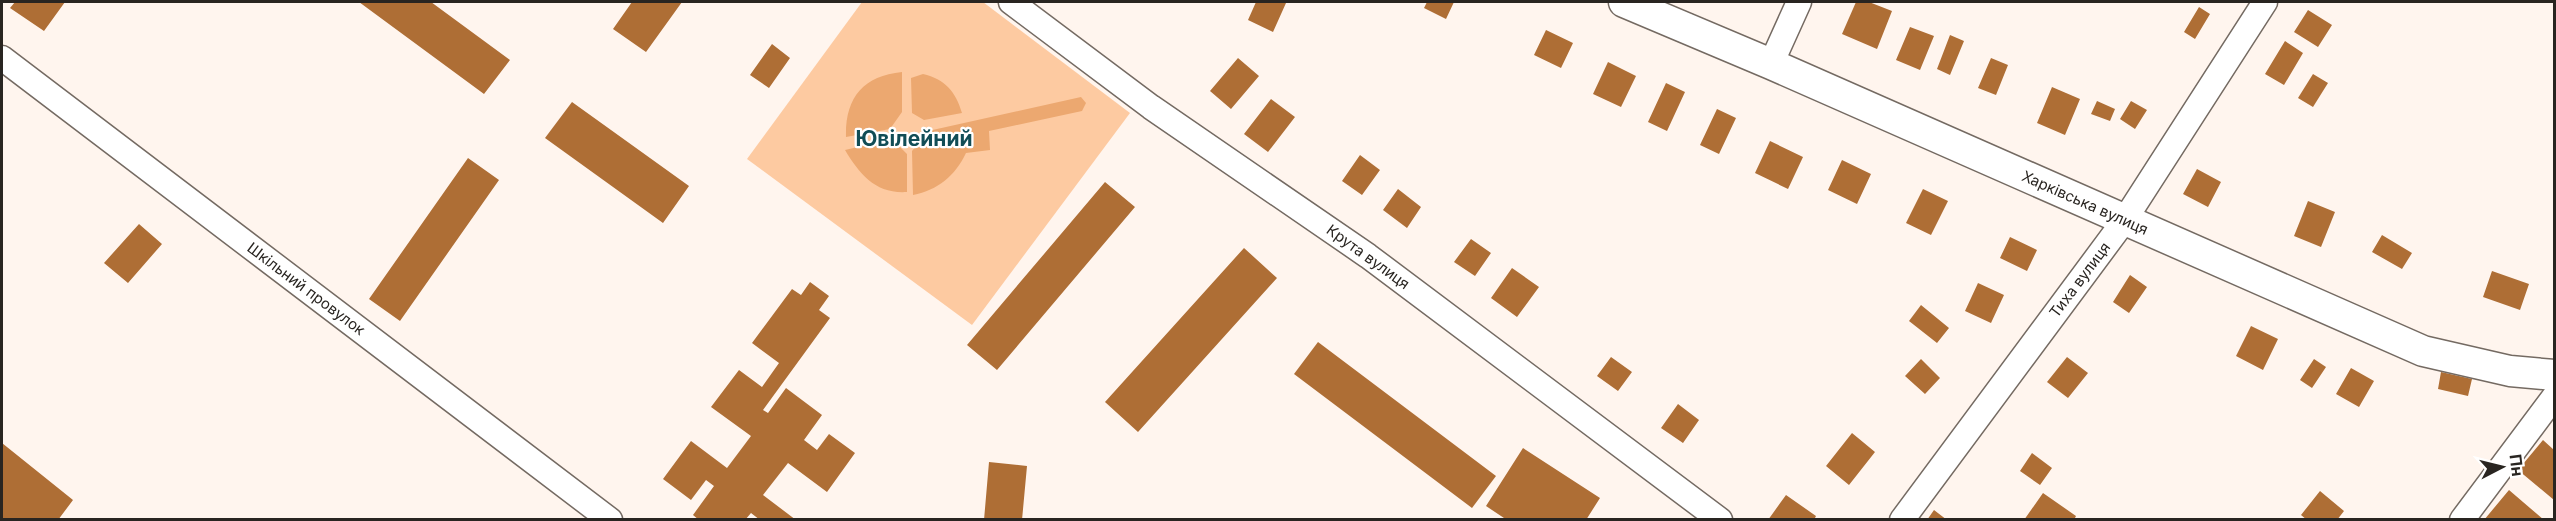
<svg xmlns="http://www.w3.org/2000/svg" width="2556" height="521" font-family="Inter,sans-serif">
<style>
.green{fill:#fdcaa1}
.forest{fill:#eca870}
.building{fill:#ae6e35}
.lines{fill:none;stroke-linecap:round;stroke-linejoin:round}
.minor-casing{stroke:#746a62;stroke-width:27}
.major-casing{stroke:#746a62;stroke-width:33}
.minor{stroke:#fff;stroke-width:24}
.major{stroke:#fff;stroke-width:30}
.labels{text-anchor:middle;stroke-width:4.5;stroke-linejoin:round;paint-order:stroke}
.street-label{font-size:15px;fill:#292521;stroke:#fff}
.district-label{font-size:21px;font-weight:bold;fill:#114d56;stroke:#fff}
</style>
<rect width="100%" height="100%" fill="#fff5ee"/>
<path class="green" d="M862 2H983L1130 113 972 325 747 159Z"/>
<path class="forest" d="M902 72V112L890 129 846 137C845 98 863 76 902 72Z
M923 74C945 79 956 92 962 113L924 120 912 113 911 78Z
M1081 97 1086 103 1082 111 989 131 990 150 966 153C955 176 938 190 913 195L912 151 928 131Z
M892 139 907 154V192C876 194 860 175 845 150Z"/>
<path class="building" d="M15 2H65L44 31 10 8Z
M359 2H431L510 60 484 94Z
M632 2H682L646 52 613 29Z
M1256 2 1286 3 1273 32 1248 20Z
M1427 2H1454L1446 19 1424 8Z
M1856 2H1869L1892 11 1877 49 1842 34Z
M2199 7 2210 14 2195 39 2184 32Z
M2308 10 2332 25 2318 47 2294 32Z
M1910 27 1934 36 1920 70 1896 60Z
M1546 30 1573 43 1561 68 1534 55Z
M1950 35 1964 41 1950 75 1937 69Z
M2285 41 2303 53 2284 85 2265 74Z
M772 44 790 58 769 88 750 75Z
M1238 58 1259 76 1231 109 1210 91Z
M1991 58 2008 65 1996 95 1978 88Z
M1608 62 1636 76 1621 107 1593 94Z
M2313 74 2328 83 2313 107 2298 98Z
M1666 83 1685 92 1667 131 1648 122Z
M2052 87 2080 99 2065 135 2037 123Z
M1271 99 1295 117 1268 152 1244 134Z
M2097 101 2115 109 2110 121 2091 114Z
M2131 101 2147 110 2135 129 2120 119Z
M572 102 689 186 663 223 545 138Z
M1717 109 1736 118 1719 154 1700 145Z
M1770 141 1803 157 1788 189 1755 173Z
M1360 155 1380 170 1362 195 1342 181Z
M468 158 499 180 400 321 369 299Z
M1842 160 1871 174 1857 204 1828 190Z
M2197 169 2221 182 2208 207 2183 194Z
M1105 182 1135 207 997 370 967 345Z
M1398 189 1421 207 1407 228 1383 210Z
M1923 189 1948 201 1931 235 1906 223Z
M2308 201 2335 212 2321 247 2294 236Z
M139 224 162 244 128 283 104 263Z
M2382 235 2412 253 2402 269 2372 252Z
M2010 237 2037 250 2027 271 2000 258Z
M1471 239 1491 253 1475 276 1454 262Z
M1244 248 1277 278 1138 432 1105 402Z
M1512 268 1539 287 1517 317 1491 298Z
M2492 271 2529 284 2520 310 2483 297Z
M2130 275 2147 287 2129 313 2113 302Z
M810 282 829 296 819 310 830 318 763 410 768 413 786 388 822 415 804 440 817 450 829 434 855 453 827 492 788 463 763 495 796 520H760L751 513 745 520H699L693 515 714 486 706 480 691 500 663 479 691 441 727 468 751 436 711 407 739 370 762 387 779 363 752 343 792 289 801 295Z
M1978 283 2004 295 1991 323 1965 311Z
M1921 305 1949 328 1937 343 1909 321Z
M2251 326 2278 339 2263 370 2236 356Z
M1318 342 1496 476 1472 508 1294 374Z
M1611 357 1632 372 1618 391 1597 376Z
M2067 357 2088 373 2068 398 2047 382Z
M1921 359 1940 378 1925 394 1905 376Z
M2314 359 2326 367 2312 388 2300 380Z
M2351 368 2374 381 2359 407 2336 394Z
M2441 372 2472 379 2468 396 2438 389Z
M1678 404 1699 420 1683 443 1661 428Z
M1852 433 1875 452 1849 485 1826 466Z
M2543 440 2554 450V500L2518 470Z
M2 443 73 500 58 520H2Z
M1523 448 1600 498 1586 520H1507L1486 506Z
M2032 453 2052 468 2040 485 2020 471Z
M989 462 1027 466 1022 520H984Z
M2509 490 2544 520H2484Z
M2320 491 2344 511 2337 520H2307L2301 515Z
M2043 493 2076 516 2074 520H2024Z
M1786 495 1816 516 1814 520H1768Z
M1934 510 1947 520H1927Z"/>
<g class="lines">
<defs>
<path id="minor" d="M1011 2 1151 107 1368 256 1720 520
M2 58 610 520
M1771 64 1799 2
M1902 520 2124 221 2265 2
M2462 520 2554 397"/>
<path id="major" d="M1624 2 1771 64 2423 351 2510 371 2554 375"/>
</defs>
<use href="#minor" class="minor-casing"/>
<use href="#major" class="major-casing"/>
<use href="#minor" class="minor"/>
<use href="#major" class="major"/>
</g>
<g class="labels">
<g class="street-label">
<text transform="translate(2085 203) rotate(24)" y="5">Харківська вулиця</text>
<text transform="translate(1368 257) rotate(36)" y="5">Крута вулиця</text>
<text transform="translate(2080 280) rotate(-53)" y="5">Тиха вулиця</text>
<text transform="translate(306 289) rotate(37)" y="5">Шкільний провулок</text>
</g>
<g class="district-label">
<text x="914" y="146">Ювілейний</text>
</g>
</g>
<rect width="2556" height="521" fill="none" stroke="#292521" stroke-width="6"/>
<g transform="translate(2502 467) rotate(83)" stroke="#ffffff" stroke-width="4.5" paint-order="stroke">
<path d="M0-4.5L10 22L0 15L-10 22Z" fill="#292521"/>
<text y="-9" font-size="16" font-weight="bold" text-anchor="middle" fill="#292521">Пн</text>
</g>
</svg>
